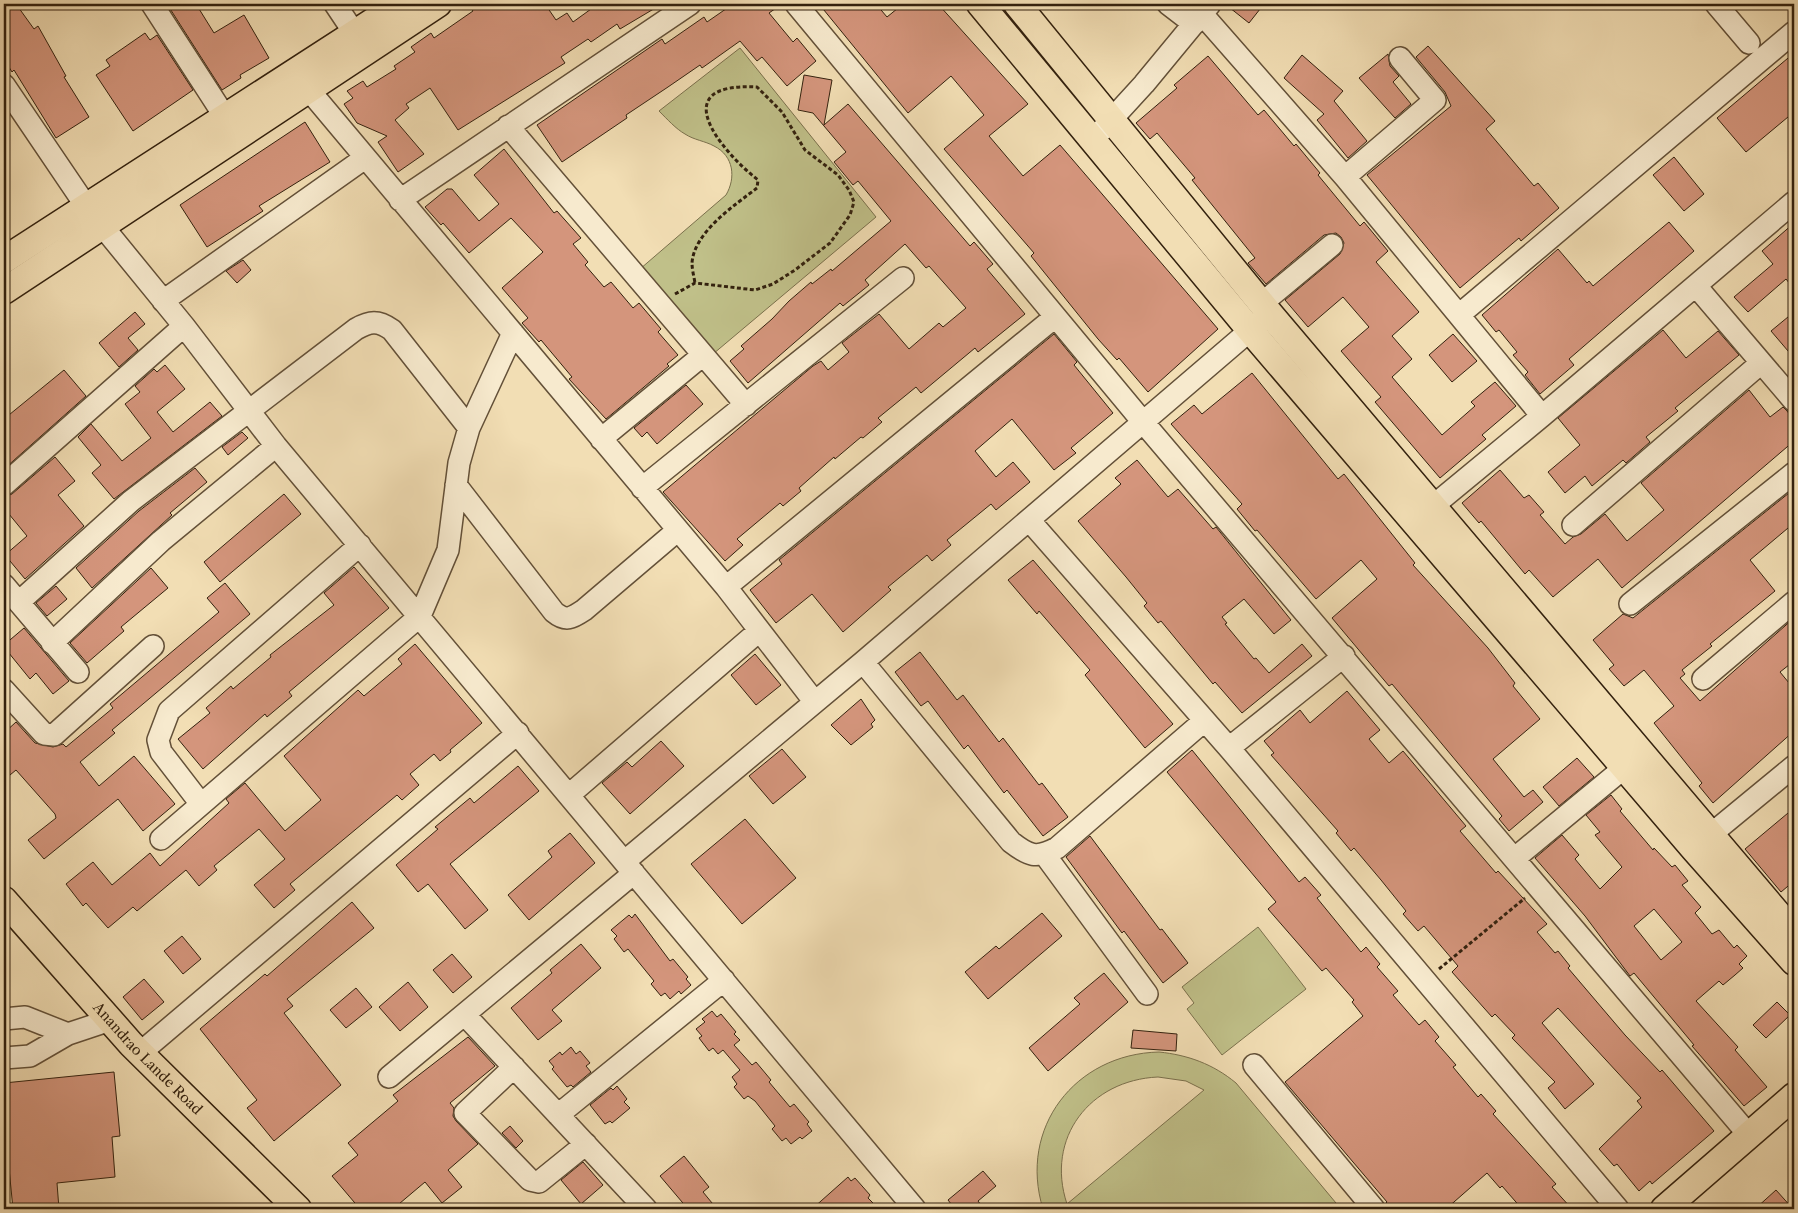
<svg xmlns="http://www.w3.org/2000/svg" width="1798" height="1213" font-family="'Libre Caslon Text',serif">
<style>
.green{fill:#c0c089;stroke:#7a704c;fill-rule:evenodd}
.building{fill:#d4957c;stroke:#33210e;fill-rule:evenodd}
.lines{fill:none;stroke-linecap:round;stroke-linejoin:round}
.minor-casing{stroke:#635038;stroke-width:24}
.major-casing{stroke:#33210e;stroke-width:29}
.path{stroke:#33210e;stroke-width:3;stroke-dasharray:4 2.5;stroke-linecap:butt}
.minor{stroke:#f7eace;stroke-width:21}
.major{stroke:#f2deb4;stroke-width:26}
.labels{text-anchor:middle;stroke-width:5;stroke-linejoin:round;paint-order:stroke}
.street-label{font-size:14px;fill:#33210e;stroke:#f7eace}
</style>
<rect width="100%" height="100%" fill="#f2deb4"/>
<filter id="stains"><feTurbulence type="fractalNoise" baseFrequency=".004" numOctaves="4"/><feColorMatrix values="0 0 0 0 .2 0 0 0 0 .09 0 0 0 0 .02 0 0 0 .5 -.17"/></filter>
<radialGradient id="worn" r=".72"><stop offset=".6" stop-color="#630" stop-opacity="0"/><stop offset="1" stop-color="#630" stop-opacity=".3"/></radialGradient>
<path class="green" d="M740 48 876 217 713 354 640 269 726 195C736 178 734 156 714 146 705 141 694 140 685 134 676 129 667 119 659 111Z
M1258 927 1306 989 1222 1055 1187 1009 1194 1003 1182 987Z
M1159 1052C1188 1055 1213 1064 1236 1083L1341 1209H1043C1018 1128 1075 1054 1159 1052ZM1158 1077 1186 1081 1204 1090 1067 1204C1045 1138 1090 1080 1158 1077Z"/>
<path class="building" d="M9 4H16L34 29 38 26 66 76 64 77 89 117 56 138 14 70 12 72 4 59V7Z
M167 4H196L214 33 244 15 269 58 240 75 241 78 222 90Z
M468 4H545L556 20 567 13 573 22 598 4H662L620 29 617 24 591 42 588 39 561 57 565 63 458 130 430 88 406 104 409 108 395 120 424 154 398 172 378 142 387 136 357 123 344 104 353 98 347 91 363 81 367 87 396 69 394 66 415 52 411 47 431 33 434 38 473 11Z
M733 4H782L769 13 793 42 797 38 816 61 787 86 762 57 757 61 740 41 702 68 700 65 668 87 626 115 627 118 562 162 537 125 662 39 665 44 704 17 707 22Z
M819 4H876L887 17 903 4H938L1028 104 989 136 1023 176 1060 145 1218 329 1148 392 1119 358 1117 360 1098 339 1031 256 1034 253 944 149 984 115 951 76 908 113Z
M1225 4H1264L1249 23Z
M145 33 150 40 157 35 193 90 133 131 96 75 110 66 106 60Z
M1428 46 1495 121 1486 129 1534 186 1538 183 1559 208 1521 241 1519 238 1460 288 1367 175 1451 106 1445 92 1416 57Z
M1794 53V112L1746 152 1717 118Z
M1388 54 1390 66 1399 76 1393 82 1411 104 1395 118 1359 78Z
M1302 55 1343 91 1334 101 1367 141 1348 158 1317 120 1324 114 1284 78Z
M1208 56 1258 115 1264 110 1294 146 1296 144 1320 173 1318 175 1360 226 1364 222 1388 251 1376 262 1419 312 1392 336 1412 359 1392 377 1442 435 1475 406 1471 402 1495 382 1516 406 1482 435 1486 439 1440 478 1375 402 1381 397 1341 351 1369 327 1343 297 1308 327 1285 300 1340 254 1344 243 1341 237 1336 233 1324 235 1266 284 1248 263 1255 258 1192 180 1195 178 1157 133 1150 139 1136 123 1177 88 1174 85Z
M804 75 832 80 824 125 848 104 970 246 974 242 993 264 987 269 1025 314 978 352 975 348 921 393 916 387 878 418 882 422 863 438 861 437 835 459 834 457 799 488 801 491 783 506 780 503 737 539 743 545 725 561 663 492 813 366 821 361 828 370 849 352 842 343 879 314 909 349 939 323 943 327 966 308 929 266 926 268 905 244 865 280 869 285 843 306 840 303 748 383 730 361 744 349 741 346 772 319 789 301 811 282 812 284 831 269 832 271 891 221 858 181 853 185 834 162 846 152 813 113 798 110Z
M305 122 330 162 259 206 263 211 207 247 180 205Z
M504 149 554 213 557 211 581 238 573 244 588 262 585 265 604 287 611 282 633 308 639 303 661 329 658 332 678 355 667 364 669 366 606 419 569 379 572 377 541 340 539 342 522 323 528 318 502 288 543 252 511 218 469 253 443 223 441 225 425 207 447 189H452L479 221 499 204 474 175Z
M1674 157 1704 194 1684 211 1653 175Z
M1669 222 1694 251 1569 359 1574 365 1540 394 1525 375 1528 372 1513 355 1517 352 1499 330 1496 332 1482 315 1558 249 1587 283 1589 281 1593 286Z
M1794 223V289L1786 279 1748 312 1734 297 1773 264 1762 251Z
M243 260 251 270 237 283 226 271Z
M135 312 145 324 128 338 138 350 119 367 99 343Z
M1794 312V358L1771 331Z
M1663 330 1686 358 1718 331 1739 355 1675 408 1678 411 1646 437 1650 442 1626 463 1623 460 1592 486 1585 476 1565 493 1548 472 1580 445 1558 418Z
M1054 334 1077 362 1074 365 1113 413 1071 448 1076 453 1054 470 1012 419 975 451 996 477 1013 462 1030 482 996 510 991 504 947 540 951 545 932 561 927 555 888 587 891 590 843 632 812 594 776 623 750 590 782 564 779 560Z
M1453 334 1477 361 1452 382 1429 355Z
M165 365 185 389 157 412 173 432 210 402 222 416 114 499 92 473 101 465 78 437 91 424 122 461 151 438 125 404 140 392 135 386 154 369 157 372Z
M64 370 86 396 4 469V419Z
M1252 373 1338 479 1344 474 1415 563 1413 565 1488 648 1515 683 1513 686 1540 719 1493 759 1524 797 1533 790 1543 802 1509 831 1499 819 1502 816 1392 684 1389 686 1332 618 1377 579 1361 560 1316 599 1257 530 1255 531 1237 509 1242 504 1171 424 1194 405 1202 414Z
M686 385 703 404 657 444 647 432 642 437 634 428Z
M1749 390 1770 417 1783 407 1787 411 1794 420V441L1622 588 1598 559 1553 597 1529 570 1525 574 1481 521 1479 523 1462 503 1500 470 1524 498 1529 495 1544 512 1540 515 1565 544 1573 537 1581 534 1605 514 1627 541 1664 510 1641 483Z
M242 432 248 438 228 455 222 447Z
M55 457 75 481 58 495 84 526 25 579 5 555 27 536 4 508V497L12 494Z
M1137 460 1168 497 1178 489 1213 529 1216 527 1291 620 1274 634 1244 599 1222 617 1227 623 1225 624 1254 659 1256 658 1269 673 1302 644 1312 656 1242 713 1215 682 1213 684 1161 621 1158 623 1144 606 1147 603 1126 577 1078 521 1121 484 1115 478Z
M195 468 207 482 170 513 172 515 92 588 76 568 139 511Z
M1794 489V523L1750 560 1775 591 1710 644 1712 646 1682 670 1685 674 1680 678 1700 701 1794 618V661L1780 672 1794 689V731L1713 803 1699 786 1702 783 1654 723 1674 706 1644 670 1624 686 1609 669 1614 665 1593 640 1623 614 1633 618Z
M284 494 301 514 220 582 204 562Z
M1033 560 1173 724 1145 748 1085 675 1090 670 1039 611 1037 614 1008 580Z
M354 567 389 608 289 692 292 696 267 717 265 714 203 769 178 739 210 713 206 708 231 686 233 689 271 657 270 655 334 605 324 593Z
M151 568 168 588 121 627 124 631 87 663 70 643Z
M225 583 250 614 112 730 115 733 80 762 99 786 134 756 175 804 143 831 118 799 44 859 28 840 56 818 55 814 16 770 4 780V733L16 722 35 743 53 747 63 744 66 747 113 708 110 704 219 612 207 598Z
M56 586 67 599 47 616 36 603Z
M24 628 69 681 53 694 36 673 30 679 4 647V645Z
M415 644 482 723 450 750 451 752 440 761 434 754 410 774 419 785 402 800 397 795 290 884 295 890 274 908 254 885 285 859 259 829 214 866 217 870 199 886 186 870 137 911 133 907 108 928 86 903 83 906 66 884 93 862 112 885 150 853 160 866 229 803 226 799 245 783 285 831 321 800 284 756 358 690 364 696 402 664 398 659Z
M920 652 957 700 963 695 999 742 1003 738 1039 785 1042 783 1068 817 1043 836 1007 790 1004 793 968 745 964 749 928 701 921 706 895 672Z
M755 654 781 685 756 705 731 675Z
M1347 691 1380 730 1369 739 1389 763 1403 751 1466 826 1460 831 1496 873 1498 871 1547 924 1537 932 1555 953 1558 951 1570 966 1568 968 1625 1035 1660 1072 1662 1070 1714 1131 1652 1184 1650 1181 1639 1191 1617 1164 1614 1166 1599 1149 1642 1107 1637 1101 1641 1098 1558 1008 1542 1023 1594 1084 1565 1109 1548 1088 1555 1082 1512 1038 1515 1035 1495 1014 1492 1017 1452 972 1458 966 1424 926 1418 931 1403 914 1406 911 1381 880 1354 848 1351 851 1336 833 1338 831 1271 755 1274 753 1264 741 1300 710 1310 723Z
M861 699 875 720 871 724 873 727 851 745 831 725Z
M661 741 684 766 630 814 602 783 627 762 632 767Z
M782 749 806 777 773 804 749 776Z
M1192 750 1299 882 1305 877 1321 895 1317 898 1361 952 1366 947 1380 964 1377 967 1398 991 1393 995 1419 1025 1425 1020 1439 1037 1435 1041 1456 1065 1453 1067 1478 1097 1481 1094 1496 1111 1493 1114 1556 1184 1552 1187 1572 1209H1522L1502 1186 1500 1188 1487 1173 1446 1209H1386L1385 1204 1387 1202 1285 1082 1363 1016 1352 1002 1354 1000 1326 968 1322 971 1268 909 1276 902 1167 772Z
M1577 758 1594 777 1559 806 1543 787Z
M518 766 539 791 450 864 488 910 465 929 428 884 418 892 396 865 438 829 435 827 470 798 474 803Z
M1611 795 1622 809 1620 811 1653 850 1654 848 1672 867 1675 865 1688 881 1682 885 1701 907 1695 913 1712 934 1719 930 1734 948 1737 945 1747 956 1739 964 1743 968 1735 975 1723 985 1719 981 1696 1001 1738 1047 1735 1050 1767 1087 1744 1106 1692 1046 1694 1045 1634 973 1630 976 1585 916 1535 858 1562 835 1579 855 1575 859 1600 889 1622 867 1595 835 1600 832 1586 815ZM1654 909 1682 942 1661 960 1634 926Z
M1794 808V881L1781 892 1745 849Z
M745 819 796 878 742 924 691 864Z
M570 833 595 863 529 920 508 895 552 857 548 851Z
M1090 836 1160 930 1162 929 1188 963 1163 983 1124 931 1122 933 1066 857Z
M352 902 374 928 287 999 293 1006 284 1013 341 1085 274 1141 247 1108 257 1100 200 1029 265 974 267 976Z
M1042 913 1062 936 988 999 965 972 996 946 999 949Z
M635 914 670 961 673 959 688 977 686 979 691 985 681 994 679 991 670 999 665 993 661 996 651 984 654 981 628 949 624 952 614 939 617 936 611 930 629 915 632 918Z
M182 936 201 959 183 974 164 951Z
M581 944 601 968 552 1010 562 1021 538 1040 511 1008 552 973 550 970Z
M452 954 472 977 453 993 433 970Z
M1104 973 1128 1002 1048 1071 1029 1048 1080 1004 1074 998Z
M144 979 164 1002 142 1020 123 997Z
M408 982 428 1007 400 1031 379 1007Z
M356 988 372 1007 346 1028 330 1010Z
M1777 1002 1790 1015 1766 1038 1753 1025Z
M712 1011 717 1017 721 1014 736 1032 734 1034 740 1040 734 1045 752 1065 756 1062 771 1080 769 1082 790 1107 794 1104 809 1122 807 1124 812 1131 802 1139 800 1137 791 1144 786 1138 782 1141 772 1129 775 1126 755 1101 748 1096 744 1099 734 1087 737 1084 732 1077 740 1070 723 1050 718 1054 713 1048 709 1051 699 1038 702 1036 696 1029 705 1022 702 1019Z
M1133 1030 1177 1034 1176 1051 1131 1048Z
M468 1037 495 1066 450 1103 454 1108 453 1116 456 1121 478 1144 448 1170 462 1187 442 1203 425 1182 393 1209H360L332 1176 358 1155 348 1143 398 1101 393 1095Z
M571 1047 576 1054 580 1051 590 1063 586 1066 591 1072 573 1087 571 1085 567 1087 552 1069 554 1067 549 1061 560 1052 562 1055Z
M114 1072 120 1136 112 1137 115 1177 57 1183 59 1209H13L4 1117V1083Z
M617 1086 627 1099 624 1102 630 1108 612 1123 610 1121 605 1124 590 1105 611 1088 613 1090Z
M510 1126 523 1141 516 1148 502 1133Z
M684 1156 709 1187 703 1192 717 1209H688L660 1176Z
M583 1162 603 1185 581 1204 561 1180Z
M983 1171 996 1186 978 1201 984 1209H955L948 1200Z
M848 1177 851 1181 855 1178 870 1195 868 1198 879 1209H812Z
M1776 1190 1793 1209H1755Z"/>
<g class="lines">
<defs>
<path id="minor" d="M152 4 225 117
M335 4 363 46
M796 4 1143 422 1748 1134
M1168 4 1194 24
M1716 4 1749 43
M1202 14 1345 177 1542 416
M298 77 726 587 814 701
M4 85 86 206 184 326 276 446 915 1209
M508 126 746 405
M1101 131 1144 84 1210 4
M1345 177 1435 100 1400 58
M400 200 690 4
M1696 286 1794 401
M163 301 365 158
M1261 304 1332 245
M1459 315 1794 32
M601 439 703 355
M4 485 184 326
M456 485 554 612C566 622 572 618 584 610L678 530
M642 488 903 278
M1422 515 1542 416 1794 202
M1029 520 1229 748 1618 1209
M1573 525 1761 363
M4 585 78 672
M726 587 1055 317
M19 602 131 501 356 329C370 321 378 320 392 330L469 428
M1630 604 1794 473
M52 643 161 541 276 446
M863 662 1011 842C1029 856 1036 859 1057 848L1204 721
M1703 679 1794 602
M4 690 44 734 54 735 153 646
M1229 748 1344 656
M569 795 759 631
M201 804 161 752 158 740 169 711 360 545
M161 839 420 616 448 550 459 463 469 428 513 333
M1698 845 1794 766
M1045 855 1147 994
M1515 858 1624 768
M625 861 863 662 1261 321
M465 1015 646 1209
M4 1019 25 1017 68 1034
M140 1053 518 733
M4 1058 30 1056 68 1034 110 1020
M1254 1065 1374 1209
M514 1067 465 1113 530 1180 539 1182 586 1144
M389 1077 634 873
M558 1115 724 980"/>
<g id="major">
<path d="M980 4 1250 330 1694 849 1794 962"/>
<path d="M1017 4 1270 314 1794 933"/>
<path d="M4 260 400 4"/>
<path d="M4 291 438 4"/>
<path id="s1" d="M4 900 131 1044 298 1209"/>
<path d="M1664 1209 1794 1096"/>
</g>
</defs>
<use href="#minor" class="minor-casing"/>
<use href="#major" class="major-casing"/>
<path class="path" d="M675 294 695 283 755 290 773 284 795 270 830 243 850 215 854 202 849 190 838 175 805 150 782 112 757 87C664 82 720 150 758 180L757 188C735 205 694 232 692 263 692 269 694 277 695 283
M1439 969 1525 898"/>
<use href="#minor" class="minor"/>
<use href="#major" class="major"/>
</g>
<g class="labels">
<g class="street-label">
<text dy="5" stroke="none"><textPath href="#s1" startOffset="214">Anandrao Lande Road</textPath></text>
</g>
</g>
<rect width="1798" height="1213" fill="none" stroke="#f2deb4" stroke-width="20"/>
<rect x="5" y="5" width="1788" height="1203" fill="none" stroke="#33210e" stroke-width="2.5"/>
<rect x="10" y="10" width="1778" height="1193" fill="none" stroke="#33210e"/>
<rect width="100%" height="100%" filter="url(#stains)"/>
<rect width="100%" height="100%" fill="url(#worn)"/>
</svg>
